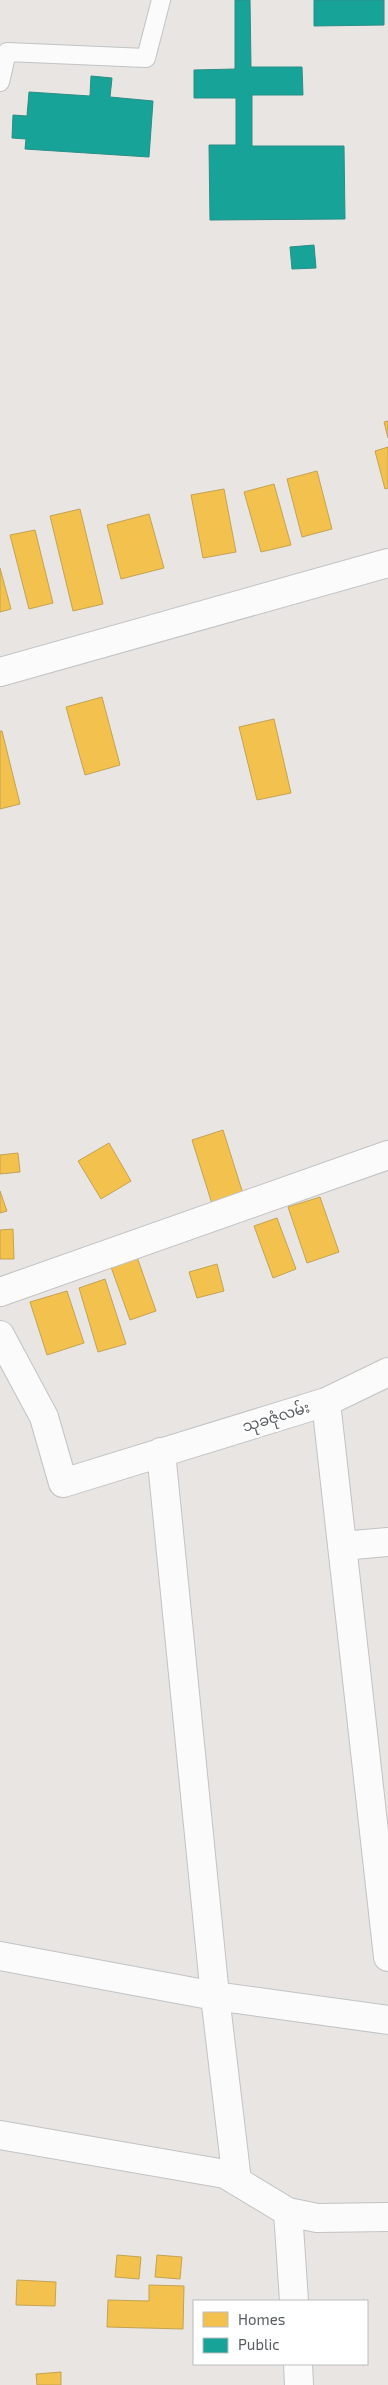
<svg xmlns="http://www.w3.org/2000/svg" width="388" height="2385" font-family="'Exo 2','Noto Sans Myanmar',sans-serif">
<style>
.homes{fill:#f2c14e;stroke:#c4a353}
.public{fill:#17a398;stroke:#2a8e87}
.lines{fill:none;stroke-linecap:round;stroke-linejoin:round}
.lane-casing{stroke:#c3c3c3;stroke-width:20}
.street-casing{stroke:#c3c3c3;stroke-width:30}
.lane{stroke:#fcfbfb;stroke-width:18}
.street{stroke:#fcfbfb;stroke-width:28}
.labels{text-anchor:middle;stroke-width:5;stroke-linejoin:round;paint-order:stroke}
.street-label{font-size:15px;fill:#585d60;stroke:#fff}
</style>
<rect width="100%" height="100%" fill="#e8e5e2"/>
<path class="homes" d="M388 421V438L384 422Z
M388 447V488L385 489 375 451Z
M317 471 332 529 302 537 287 479Z
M274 484 291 545 261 552 244 492Z
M224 489 236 552 203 558 191 495Z
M80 509 103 604 73 611 50 516Z
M149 514 164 568 121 579 107 525Z
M35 530 53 603 29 609 10 535Z
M0 568 11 609 0 612Z
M102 697 120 765 85 775 66 707Z
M274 719 291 793 257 800 239 727Z
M0 731H2L20 804 0 809Z
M223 1130 244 1197 213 1207 192 1140Z
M109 1143 131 1181 101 1199 78 1161Z
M18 1153 20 1172 0 1174V1155Z
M0 1191 7 1211 0 1213Z
M320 1197 339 1252 307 1263 288 1207Z
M277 1218 296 1269 273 1278 254 1226Z
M13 1229 14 1259H0V1230Z
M137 1257 156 1311 130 1320 111 1267Z
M217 1264 224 1291 197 1298 189 1272Z
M105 1279 126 1344 98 1352 79 1288Z
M67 1291 84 1343 47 1355 30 1302Z
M117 2255 141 2257 139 2279 115 2277Z
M157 2255 182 2257 180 2279 155 2277Z
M17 2280 56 2282 55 2306 16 2305Z
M149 2285 184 2286 183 2329 107 2327 108 2300 149 2301Z
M61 2372V2385H37L36 2374Z"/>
<path class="public" d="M235 0H250L251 67H302L303 95H252V146H344L345 219 210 220 209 145H236V98H194V70L235 69Z
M314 0H384V25L314 26Z
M91 76 112 78 110 97 153 101 149 157 25 149 26 139 12 138 13 115 27 116 29 92 90 96Z
M314 245 316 268 292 269 290 247Z"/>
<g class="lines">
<defs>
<path id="lane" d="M0 82 7 52 146 58 161 0"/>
<path id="street" d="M0 672 388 563
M0 1292 388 1155
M0 1335 44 1417 63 1483 326 1402 388 1372
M326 1402 388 1957
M161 1452 215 1996 237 2181
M342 1546 388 1542
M0 1956 215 1996 388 2020
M0 2135 225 2174 288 2212 317 2218 388 2217
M288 2212 294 2301
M298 2364 299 2385"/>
</defs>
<use href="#lane" class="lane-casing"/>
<use href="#street" class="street-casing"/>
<use href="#lane" class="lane"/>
<use href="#street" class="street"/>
</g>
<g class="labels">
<g class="street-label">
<text transform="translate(276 1417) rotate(-17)" y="5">သုခဇုံလမ်း</text>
</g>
</g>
<rect x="193" y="2300" width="175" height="65" fill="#ffffff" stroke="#bcbebf"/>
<rect x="203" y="2312" width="25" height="15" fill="#f2c14e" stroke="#bcbebf"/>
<text x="238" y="2325" font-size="15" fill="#585d60">Homes</text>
<rect x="203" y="2338" width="25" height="15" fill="#17a398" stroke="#bcbebf"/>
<text x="238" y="2350" font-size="15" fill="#585d60">Public</text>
</svg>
